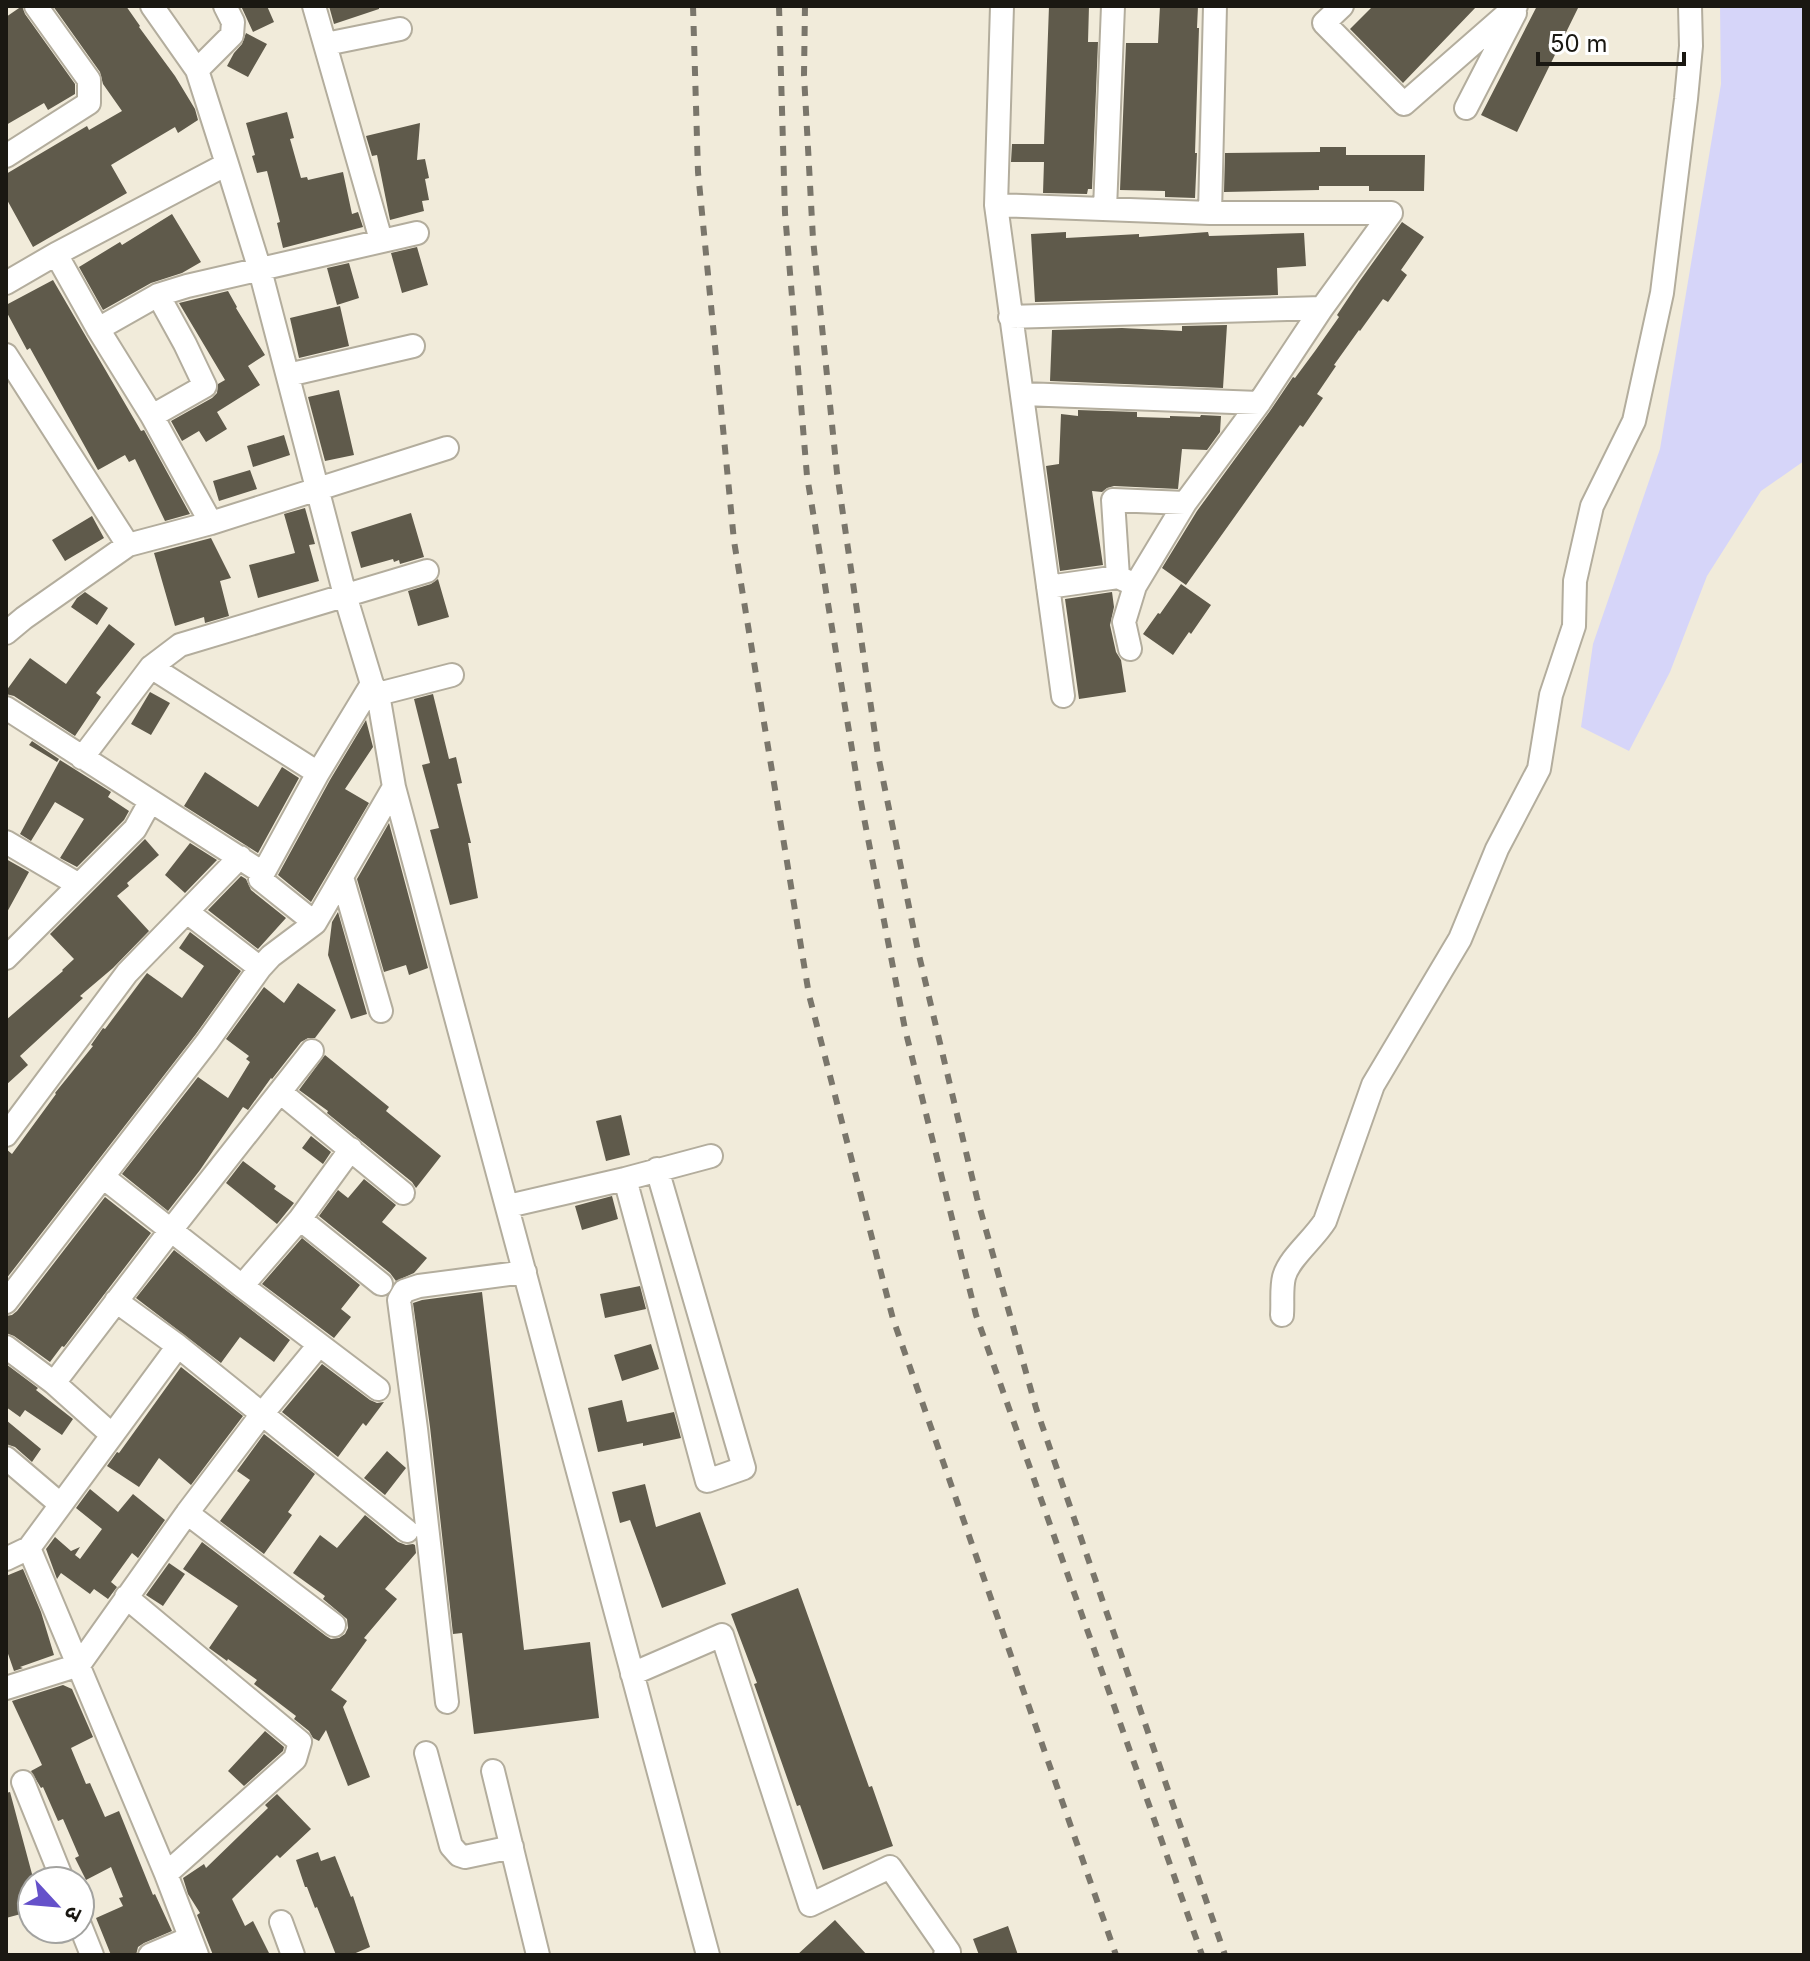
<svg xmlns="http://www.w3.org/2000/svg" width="1810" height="1961" font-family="Inter,'Noto Sans Devanagari',sans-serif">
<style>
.green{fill:#d6d5f9}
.building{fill:#5f5a4b}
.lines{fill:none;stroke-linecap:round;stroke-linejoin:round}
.minor-casing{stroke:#b3ad9d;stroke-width:26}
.minor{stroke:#fff;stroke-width:22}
.rail{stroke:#7a766b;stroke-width:6;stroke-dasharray:10 10;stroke-linecap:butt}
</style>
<rect width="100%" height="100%" fill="#f1ebda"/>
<path class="green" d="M1720 6H1804V461L1761 491 1707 576 1670 672 1629 751 1581 727 1593 644 1660 449 1721 84Z"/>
<path class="building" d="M22 6 25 14 75 84V94L48 110 44 103 6 125V17Z
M53 6H126L140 26 139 27 175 76 195 109 198 120 178 133 175 127 111 165 127 193 33 247 6 198V174L87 126 89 130 122 111 103 84 100 72Z
M241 6H267L274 22 253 32Z
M329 6H379V9L334 24Z
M1049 6H1089L1088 42H1098L1092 189H1088L1087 194 1043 193 1044 162H1011L1012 144H1044Z
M1160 6H1198L1197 28H1199L1195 153H1197L1195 198 1165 197V191L1120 190 1126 43H1158Z
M1373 6H1477L1403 83 1350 29Z
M1537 6H1579L1517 132 1481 115Z
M246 33 267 44 248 77 227 66 234 53 242 44Z
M287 112 294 138 290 139 301 178 307 177 308 180 343 172 352 214 358 212 363 227 283 248 277 223 280 222 267 171 257 173 252 156 255 155 246 123Z
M420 123 417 160 425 159 429 178 425 179 429 200 422 201 424 211 390 220 377 155 372 156 366 136Z
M1320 147H1346V155H1425L1424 191H1369V186H1319V190L1224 192 1225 153 1320 152Z
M172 214 201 262 182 273 151 283 103 310 79 267 120 242 122 245Z
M1402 222 1424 237 1401 270 1407 275 1388 302 1383 299 1360 331 1359 330 1334 365 1336 366 1317 394 1323 398 1303 427 1300 425 1186 585 1162 568 1197 511 1270 411 1293 377 1295 378 1315 351 1339 317 1337 315 1359 282Z
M1066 232V238L1139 234V237L1208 232 1209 236 1304 233 1306 266 1277 268 1278 295 1035 302 1031 234Z
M417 247 428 285 402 293 391 253Z
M349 263 359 298 337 305 327 268Z
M53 280 141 431 144 430 190 514 165 521 135 459 129 462 125 455 98 470 30 348 27 350 6 311V305Z
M228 291 237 307 236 308 265 355 248 366 260 385 217 412 227 429 206 442 199 431 182 441 171 421 212 398 217 393 218 384 225 380 179 303Z
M340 306 349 346 299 358 290 318Z
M1227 325 1223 388 1050 381 1052 330 1122 328 1182 331V326Z
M339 390 354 455 325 461 308 397Z
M1078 410 1137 412V417L1170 418V416L1200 417 1201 415 1221 416 1220 432 1207 450 1182 449 1178 489 1114 486 1107 488 1102 492 1092 491 1103 565 1060 571 1046 466 1059 464 1061 414 1078 416Z
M284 435 290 455 253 467 247 446Z
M250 470 257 489 219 501 213 481Z
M305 508 315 544 309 545 319 581 258 598 249 565 295 553 284 514Z
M411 513 424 557 400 564 399 560 394 562 393 559 361 568 351 532Z
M92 516 104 538 65 561 52 540Z
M211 538 231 578 220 581 229 616 205 623 204 617 175 626 154 553Z
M438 579 449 617 418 626 408 591 431 584Z
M1181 584 1211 605 1191 634 1189 632 1173 655 1143 634 1158 613 1160 614Z
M85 592 108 608 97 625 71 607 77 598Z
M1112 592 1114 607 1110 625 1116 652 1121 660 1126 692 1079 699 1065 599Z
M109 624 135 644 96 693 101 697 75 736 14 696 6 694V691L30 658 66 684Z
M150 692 170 703 151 735 131 724Z
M433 694 449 759 456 757 462 783 457 784 471 843H468L478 898 450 905 430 830 439 828 422 765 430 763 414 699Z
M366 720 373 747 345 789 369 803 311 902 278 875 330 780Z
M32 741 59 759 57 762 29 745Z
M60 760 111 792 108 797 129 811 124 820 77 867 60 858 84 819 55 802 31 841 20 834Z
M282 767 299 778 258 853 184 806 205 772 258 807Z
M389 823 428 968 409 975 406 965 384 972 357 879Z
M145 839 159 855 127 883 129 886 117 896 149 931 113 968 80 996 83 998 20 1056 28 1065 6 1085V1020L63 971 62 970 74 959 50 934Z
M190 843 217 860 185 893 165 875Z
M6 859 29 872 6 914Z
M241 876 246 879 251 890 286 918 258 949 208 910Z
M338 912 367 1014 351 1019 328 955 332 922Z
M190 932 241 971 196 1034 6 1279V1149L12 1154 56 1094 55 1093 93 1046 91 1045 103 1028 105 1029 147 973 182 998 204 966 179 948Z
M298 983 336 1010 315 1038H308L301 1042 272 1079 271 1078 248 1110 243 1107 200 1170 168 1211 122 1174 198 1077 228 1098 250 1062 246 1059 249 1056 226 1039 264 987 284 1003Z
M325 1055 389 1107 386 1111 441 1156 416 1188 412 1182 327 1113 328 1111 299 1090Z
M621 1115 630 1155 606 1161 596 1121Z
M311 1136 331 1152 323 1164 302 1148Z
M243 1161 276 1186 274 1189 294 1203 277 1224 226 1183Z
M364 1179 396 1205 382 1222 427 1258 414 1273 396 1281 390 1273 319 1216 338 1190 348 1198Z
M612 1196 618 1219 582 1230 575 1206Z
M105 1197 151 1233 64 1347 62 1346 50 1362 14 1336 6 1333V1316L12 1315 17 1311Z
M302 1238 360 1285 341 1309 351 1317 334 1338 262 1284Z
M174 1250 290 1340 274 1362 240 1337 221 1363 136 1298Z
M640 1286 646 1309 605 1318 600 1294Z
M482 1292 524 1650 590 1642 599 1718 474 1734 462 1633 453 1634 430 1427 413 1303 422 1300Z
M651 1344 659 1369 622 1381 614 1355Z
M6 1364 38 1388 36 1390 73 1419 62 1435 25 1410 20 1417 6 1407Z
M322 1364 370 1400 377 1403 384 1402 366 1426 363 1423 338 1457 282 1412Z
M181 1367 243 1416 191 1485 159 1458 139 1487 107 1466 117 1452 119 1453Z
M622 1400 627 1422 674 1412 681 1438 643 1446V1443L598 1452 588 1408Z
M6 1420 41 1449 32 1462 15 1447 6 1444Z
M264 1434 315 1474 288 1512 292 1515 264 1554 220 1521 250 1480 237 1471Z
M387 1451 406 1468 385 1495 364 1478Z
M645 1484 656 1527 700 1512 726 1584 662 1608 630 1520 620 1523 612 1492Z
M90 1489 118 1512 133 1494 165 1520 138 1558 132 1553 111 1582 117 1587 108 1599 94 1589 90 1594 61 1573 57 1579 46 1549 55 1537 71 1551 80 1547 75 1555 80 1559 102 1529 76 1508Z
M365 1515 398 1542 406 1545 413 1544 415 1545 416 1553 385 1589 397 1599 364 1638 367 1640 331 1690 347 1701 343 1707 370 1777 348 1786 326 1730 319 1741 313 1738 309 1731 294 1719 296 1716 254 1684 257 1680 228 1659 227 1661 209 1648 238 1606 183 1569 202 1542 326 1636 331 1639 339 1638 345 1634 348 1628 347 1619 323 1599 325 1596 293 1573 320 1535 337 1548Z
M169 1563 185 1574 163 1606 146 1595Z
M23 1569 41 1612 54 1655 20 1667 23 1668 14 1671 6 1648V1576Z
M798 1588 869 1787 872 1786 893 1846 823 1870 800 1805 797 1806 754 1684 757 1683 731 1614Z
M63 1685 72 1689 93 1737 71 1748 86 1784 90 1783 105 1817 119 1811 153 1895 155 1894 172 1931 144 1943 138 1947 136 1955H111L96 1918 123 1906 119 1898 123 1897 111 1867 86 1880 75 1858 79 1856 63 1819 58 1821 43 1787 41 1788 31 1771 42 1765 12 1701Z
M265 1731 284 1747 283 1751 244 1786 228 1771Z
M10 1792 32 1874V1911L6 1918V1793Z
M277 1794 311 1829 280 1858 277 1855 232 1899 245 1926 253 1921 270 1955H213L197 1915 200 1913 188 1894 183 1878 204 1864 206 1868 268 1808 265 1805Z
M318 1852 321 1861 335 1856 351 1897 353 1896 370 1947 351 1955H336L317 1907 315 1908 307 1887H305L296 1860Z
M835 1920 867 1955H797Z
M1008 1926 1018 1955H979L973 1939Z"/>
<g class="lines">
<defs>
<path id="minor" d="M152 6 197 70 227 164 260 270 345 595 372 684 378 694 394 787 708 1955
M314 6 381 240
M1002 6 996 205 1063 696
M1342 6 1324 23 1404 104 1516 6
M326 44 400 29
M197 70 232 35 233 22 225 6
M1466 108 1515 13
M6 156 89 103V80L36 6
M996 205 1210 213H1391
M1105 209 1113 6
M1210 213 1215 6
M56 254 98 329 152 416 211 523
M6 283 56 254 227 164
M1010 317 1322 308
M98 329 158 295 187 286 417 233
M6 355 128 545
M288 375 413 346
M1023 394 1259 403
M152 416 205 386 185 344 158 295
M1118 577 1113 500 1185 503
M1048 587 1118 577 1131 583
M6 633 24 618 128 545 211 523 447 448
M1130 649 1124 622 1135 586 1185 503 1259 403 1322 308 1391 213
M151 667 318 773
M378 694 452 675
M6 708 263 873
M82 758 151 667 180 645 427 571
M6 842 79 885
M342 877 381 1011
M187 912 260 968
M315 923 260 879 318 773 372 684
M6 958 135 829 150 802
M280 1092 403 1193
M6 1135 127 973 240 857
M103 1177 242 1286 378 1389
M625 1179 707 1481 744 1468 657 1169
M508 1206 625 1179 711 1156
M300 1219 351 1149
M242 1286 300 1219 381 1284
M116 1301 178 1346 407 1531
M6 1302 207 1042 260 968 271 956 315 923 394 787
M1282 1315C1283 1303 1281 1289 1284 1277 1289 1258 1314 1239 1325 1221L1373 1085 1460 939 1497 849 1539 769 1551 695 1574 626 1575 581 1592 506 1634 421 1662 293 1686 99 1691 46 1690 6
M178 1346 29 1548 166 1874 197 1955
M6 1347 54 1383 111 1434
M54 1383 171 1230 312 1051
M6 1458 60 1504
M187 1513 334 1625
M6 1559 29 1548
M126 1597 300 1742 295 1759 166 1874
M632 1674 722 1635 810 1905 890 1867 949 1952 945 1955
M6 1688 79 1665 187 1513 262 1414 319 1345
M447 1702 416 1429 399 1300 404 1291 419 1286 525 1272
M426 1753 451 1846 459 1855 465 1857 512 1847
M493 1771 538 1955
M23 1782 63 1881
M281 1922 293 1955
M80 1925 92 1955
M150 1955 190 1938"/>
</defs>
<use href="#minor" class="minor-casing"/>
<use href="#minor" class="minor"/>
<path class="rail" d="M693 6 698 172 734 541 809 995 893 1319 1116 1955
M779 6 785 213 807 476 859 792 905 1029 976 1315 1202 1955
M805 6 804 75 813 239 837 473 878 755 918 951 977 1198 1036 1408 1225 1955"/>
</g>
<rect width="1810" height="1961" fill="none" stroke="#1a1812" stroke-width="16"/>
<g transform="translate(56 1905) rotate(116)"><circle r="38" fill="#ffffff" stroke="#a3a3a0" stroke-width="2"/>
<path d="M0-6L14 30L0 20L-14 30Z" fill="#6551ca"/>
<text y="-12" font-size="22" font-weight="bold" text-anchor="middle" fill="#1a1812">उ</text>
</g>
<path d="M1538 52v12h146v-12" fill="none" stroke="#1a1812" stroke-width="4"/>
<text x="1550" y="52" font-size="24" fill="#1a1812" stroke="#ffffff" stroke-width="6" paint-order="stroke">50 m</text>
</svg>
